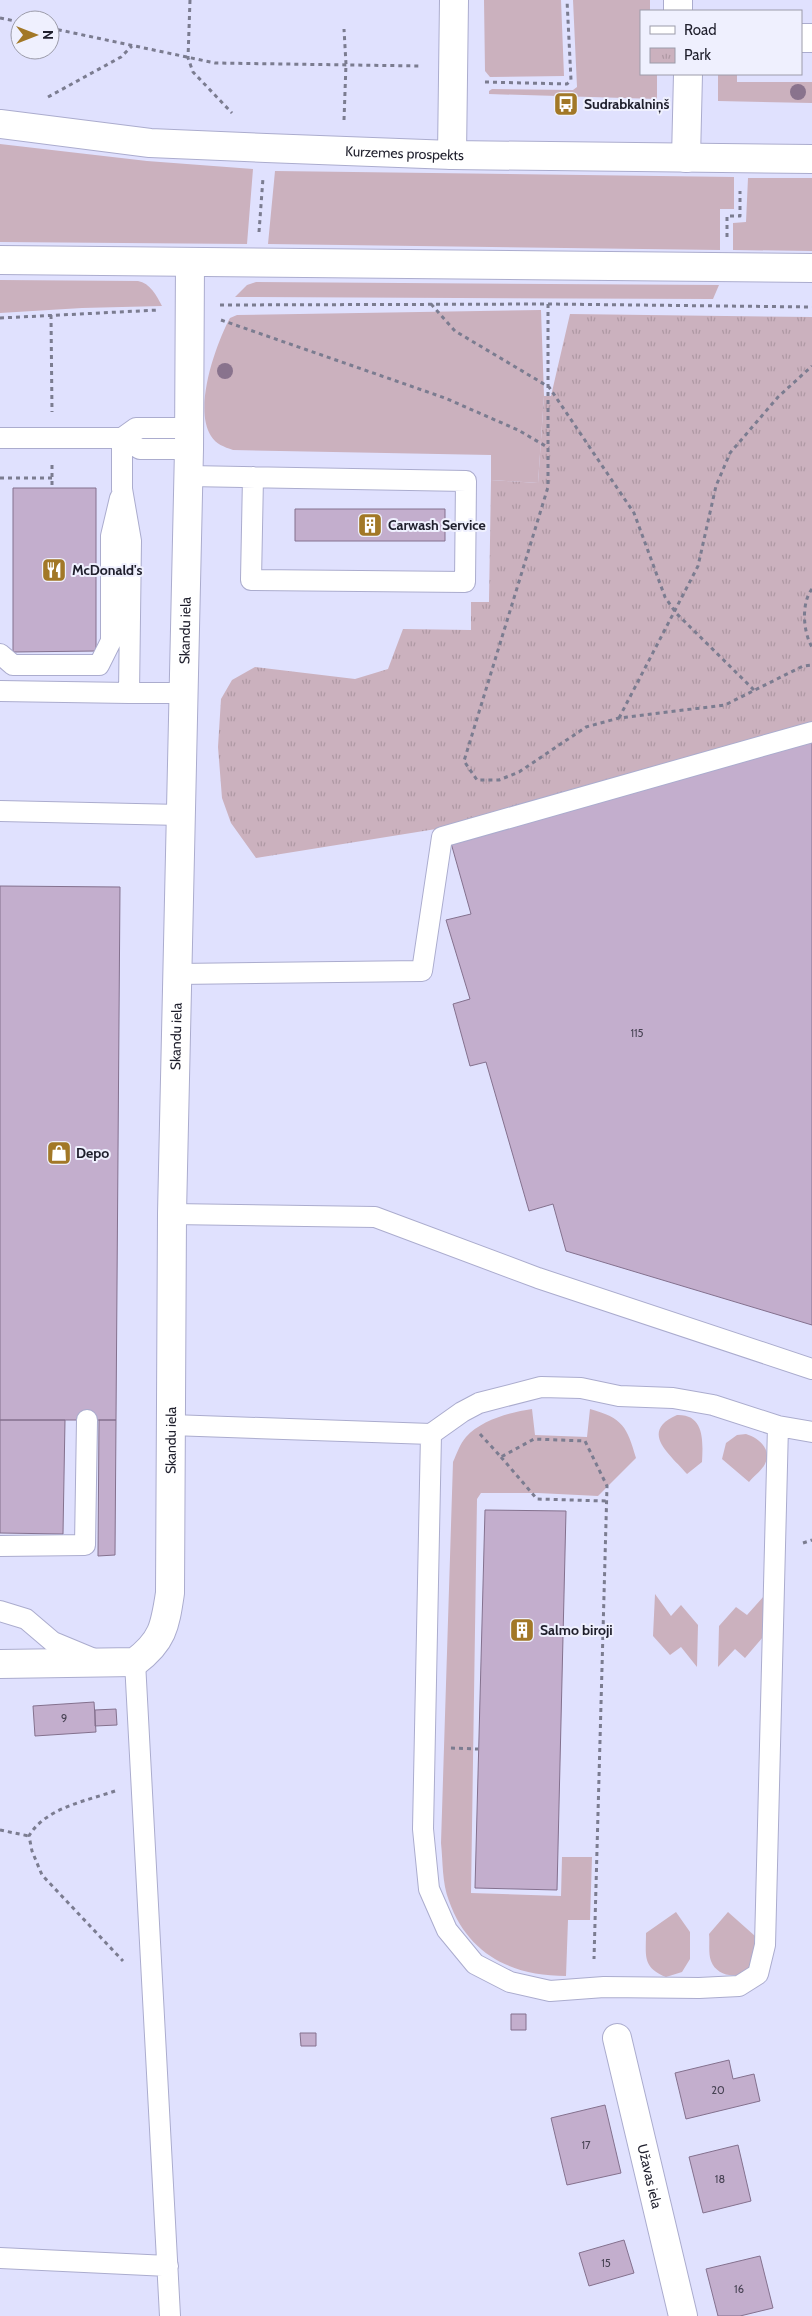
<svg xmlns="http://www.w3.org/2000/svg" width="812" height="2316" font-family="Cabin,sans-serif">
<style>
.grass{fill:#cbb1be}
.park{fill:url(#park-tufts)}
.building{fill:#c3aecd;stroke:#84718e}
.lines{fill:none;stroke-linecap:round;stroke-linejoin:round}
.lane-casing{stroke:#abacce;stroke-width:22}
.street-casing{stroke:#abacce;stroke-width:30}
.secondary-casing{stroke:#abacce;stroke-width:30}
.path{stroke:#7b7c90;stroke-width:3;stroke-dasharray:4 4;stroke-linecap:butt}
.lane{stroke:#fff;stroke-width:20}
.street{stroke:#fff;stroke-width:28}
.secondary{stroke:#fff;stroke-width:28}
.tree{fill:#89738d}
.labels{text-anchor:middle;stroke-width:4;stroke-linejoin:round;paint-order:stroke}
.number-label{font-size:11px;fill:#484354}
.poi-label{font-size:14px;font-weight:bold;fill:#1f1f2c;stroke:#eff0fe;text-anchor:start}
.street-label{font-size:14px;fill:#1f1f2c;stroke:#eff0fe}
</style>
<defs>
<pattern id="park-tufts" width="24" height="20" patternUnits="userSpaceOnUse" patternTransform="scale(1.25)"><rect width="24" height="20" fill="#cbb1be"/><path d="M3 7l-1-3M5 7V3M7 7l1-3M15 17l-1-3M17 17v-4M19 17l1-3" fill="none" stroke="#ae98a3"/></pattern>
</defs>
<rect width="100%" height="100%" fill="#e0e1fe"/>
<path class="grass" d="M484 0H561L564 76 490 77 485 71Z
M573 0H650V11H641V74H657V99L489 94V91L492 89 573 90 577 87Z
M718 74H737V82H812V103L718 101Z
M0 144 147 161 253 169 247 244 0 242Z
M275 171 734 177V209H720V250L268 244Z
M748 178H812V251L733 250V223L746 222Z
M0 280 138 281C150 283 157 296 162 306L82 308 0 313Z
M256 282 719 285 713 299 235 297 247 285Z
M541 310 544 396 538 483 491 480V455L233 450C224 447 216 444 211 436 193 408 216 344 230 318L237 315Z
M532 1409 535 1435 587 1437 590 1409C623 1418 627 1427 636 1458L598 1496 538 1493H481L477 1499 471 1893 561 1896 562 1857H592L590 1920H568L566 1976C511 1976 468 1954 449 1901 442 1883 443 1862 441 1843L453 1462C457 1453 460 1444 466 1437 481 1420 511 1412 532 1409Z
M677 1415C705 1414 703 1442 702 1462L687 1474C671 1455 638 1432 677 1415Z
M746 1434C759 1438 772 1449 765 1464 762 1470 753 1477 749 1482L722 1459 726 1443 737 1435Z
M655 1594 671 1616 681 1605 698 1625 697 1667 681 1647 670 1655 653 1636Z
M764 1596 763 1637 745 1658 735 1649 718 1667 719 1626 736 1607 747 1615Z
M676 1912 690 1932V1959L682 1972 666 1977C642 1967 646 1956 646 1933Z
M728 1912 755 1936C754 1945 754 1956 751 1964 744 1981 717 1978 711 1961 708 1954 710 1941 709 1934Z"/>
<path class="park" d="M570 314 812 317V722L436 829 256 858 231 823 222 798 218 747 221 699 232 680 255 667 355 679 388 669 403 629 471 630V602H489L491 480 538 483 544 396H551Z"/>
<path class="building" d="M13 488H96V651L13 652Z
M295 509H445V541H295Z
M812 742V1325L566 1251 553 1204 529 1211 486 1062 470 1066 453 1004 470 999 446 920 471 914 451 843Z
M0 886 120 887 116 1420H0Z
M0 1420H65L63 1534 0 1533Z
M99 1420H116L115 1555 98 1556Z
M485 1510 566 1511 557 1890 475 1888Z
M94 1702 96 1732 35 1736 33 1706Z
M116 1709 117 1725 95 1726V1710Z
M511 2014H526V2030H511Z
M300 2033H316V2046H301Z
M729 2060 733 2079 754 2074 760 2101 686 2119 675 2073Z
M605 2105 621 2173 567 2185 551 2118Z
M738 2145 751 2201 703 2213 689 2157Z
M624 2240 634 2273 589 2286 579 2253Z
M760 2256 773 2308 740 2316H718L706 2269Z"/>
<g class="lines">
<defs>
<path id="lane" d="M0 438H122L140 449H189
M122 438 136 428H189
M189 476 466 481 465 582 251 580 253 477
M0 654 13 665H99L111 641V536L120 498
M0 691 129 693 131 541 122 489V438
M129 693H185
M0 811 181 815
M178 974 422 971 442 837 812 732
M172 1214 375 1217 538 1278 812 1369
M171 1425 431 1434 462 1412 479 1403 541 1387 581 1388 619 1396 673 1398 713 1405 778 1426 812 1432
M431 1434 423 1829 429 1889 447 1930 475 1964 510 1982 550 1991 604 1987 699 1988 739 1986 758 1974 765 1945 778 1426
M0 1546 85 1545 87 1420
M0 1611 26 1619 53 1642 94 1659
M135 1662 170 2316
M0 2258 168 2266"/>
<g id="street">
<path d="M678 0V11"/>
<path d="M801 38H812"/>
<path d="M452 155 454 0"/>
<path d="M686 158 688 74"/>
<path id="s1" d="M0 1664 135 1662C163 1641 165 1626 170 1593L172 1214 189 449 190 262"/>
<path id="s2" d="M617 2038 683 2316"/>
</g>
<g id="secondary">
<path id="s3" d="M0 124 150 143 266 148 452 155 812 159"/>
<path d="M0 260 812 268"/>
</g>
</defs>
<use href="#lane" class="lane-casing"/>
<use href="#street" class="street-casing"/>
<use href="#secondary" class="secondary-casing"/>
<path class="path" d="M190 0 188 58 193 72 232 113
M0 18 20 22
M50 28 215 63 421 66
M485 82 567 84 571 80 567 0
M48 97 121 57 132 46
M344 120 346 64 344 29
M259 232 263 178
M727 237V216H740V191
M431 304 455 331 549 387 634 513 665 597 676 613 755 691
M548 304V487L464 761 477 780H499L519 772 586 727 619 718 725 705 803 666 812 665
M220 305 548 304 812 307
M51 315 52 412
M0 318 159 310
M221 320 445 398 518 430 549 448
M52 465V488
M0 478H52
M812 589C801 603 803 632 812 647
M619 718 698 566 716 486 730 453 778 397 812 366
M480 1434 501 1457 534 1439 585 1441 607 1486 594 1959
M501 1457 537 1499 606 1501
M803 1543 812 1540
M451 1748 478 1749
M115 1791C86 1801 45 1808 29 1836L32 1851 42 1875 123 1961
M0 1830 29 1836"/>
<use href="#lane" class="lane"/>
<use href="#street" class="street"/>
<use href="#secondary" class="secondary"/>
</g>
<g class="tree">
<circle cx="798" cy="92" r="8"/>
<circle cx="225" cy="371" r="8"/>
</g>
<defs>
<symbol id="bus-square" viewBox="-11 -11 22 22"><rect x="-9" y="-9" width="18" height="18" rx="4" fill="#a27827" stroke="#eff0fe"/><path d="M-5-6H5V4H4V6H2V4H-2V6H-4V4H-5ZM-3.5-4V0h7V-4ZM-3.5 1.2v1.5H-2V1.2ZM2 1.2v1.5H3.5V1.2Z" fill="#fff"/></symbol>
<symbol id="building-square" viewBox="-11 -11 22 22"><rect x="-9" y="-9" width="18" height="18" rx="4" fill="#a27827" stroke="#eff0fe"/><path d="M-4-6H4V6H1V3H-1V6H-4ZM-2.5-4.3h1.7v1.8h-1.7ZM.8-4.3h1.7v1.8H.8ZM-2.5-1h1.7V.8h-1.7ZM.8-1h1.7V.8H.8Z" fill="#fff"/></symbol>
<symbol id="restaurant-square" viewBox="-11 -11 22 22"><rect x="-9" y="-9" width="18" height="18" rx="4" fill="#a27827" stroke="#eff0fe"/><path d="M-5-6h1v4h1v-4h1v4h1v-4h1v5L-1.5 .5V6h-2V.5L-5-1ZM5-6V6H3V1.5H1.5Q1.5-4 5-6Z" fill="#fff"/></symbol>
<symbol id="shop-square" viewBox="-11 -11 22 22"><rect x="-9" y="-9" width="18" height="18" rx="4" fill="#a27827" stroke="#eff0fe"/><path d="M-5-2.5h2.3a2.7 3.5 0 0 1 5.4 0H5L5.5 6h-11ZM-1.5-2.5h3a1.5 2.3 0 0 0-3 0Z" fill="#fff"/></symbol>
</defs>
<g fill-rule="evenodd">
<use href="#bus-square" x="552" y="90" width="28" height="28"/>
<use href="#building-square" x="356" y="511" width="28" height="28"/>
<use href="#restaurant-square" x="40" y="556" width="28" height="28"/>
<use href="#shop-square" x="45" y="1139" width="28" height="28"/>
<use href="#building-square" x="508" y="1616" width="28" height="28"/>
</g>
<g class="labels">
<g class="number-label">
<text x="637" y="1037">115</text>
<text x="64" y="1722">9</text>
<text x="718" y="2094">20</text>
<text x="586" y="2149">17</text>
<text x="720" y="2183">18</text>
<text x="606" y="2267">15</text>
<text x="739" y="2293">16</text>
</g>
<g class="poi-label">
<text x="584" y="109">Sudrabkalniņš</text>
<text x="388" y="530">Carwash Service</text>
<text x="72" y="575">McDonald's</text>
<text x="76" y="1158">Depo</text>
<text x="540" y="1635">Salmo biroji</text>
</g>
<g class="street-label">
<text dy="5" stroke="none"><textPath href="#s3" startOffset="406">Kurzemes prospekts</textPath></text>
<text dy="5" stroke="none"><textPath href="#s1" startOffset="1178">Skandu iela</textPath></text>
<text dy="5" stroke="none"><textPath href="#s1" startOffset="772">Skandu iela</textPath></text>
<text dy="5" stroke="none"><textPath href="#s1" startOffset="368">Skandu iela</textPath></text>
<text dy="5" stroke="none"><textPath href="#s2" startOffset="142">Užavas iela</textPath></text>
</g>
</g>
<rect x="640" y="10" width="162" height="65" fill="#eff0fe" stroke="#9c9caa"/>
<rect x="650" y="26" width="25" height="8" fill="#ffffff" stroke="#9c9caa"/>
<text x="684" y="35" font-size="15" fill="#1f1f2c">Road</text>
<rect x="650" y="48" width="25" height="15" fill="url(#park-tufts)" stroke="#9c9caa"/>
<text x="684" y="60" font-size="15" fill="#1f1f2c">Park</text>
<g transform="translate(35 35) rotate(90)"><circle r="24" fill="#eff0fe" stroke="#9c9caa"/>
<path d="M0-4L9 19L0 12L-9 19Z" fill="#a27827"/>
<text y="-8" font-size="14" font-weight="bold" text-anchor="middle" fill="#1f1f2c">N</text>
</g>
</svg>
